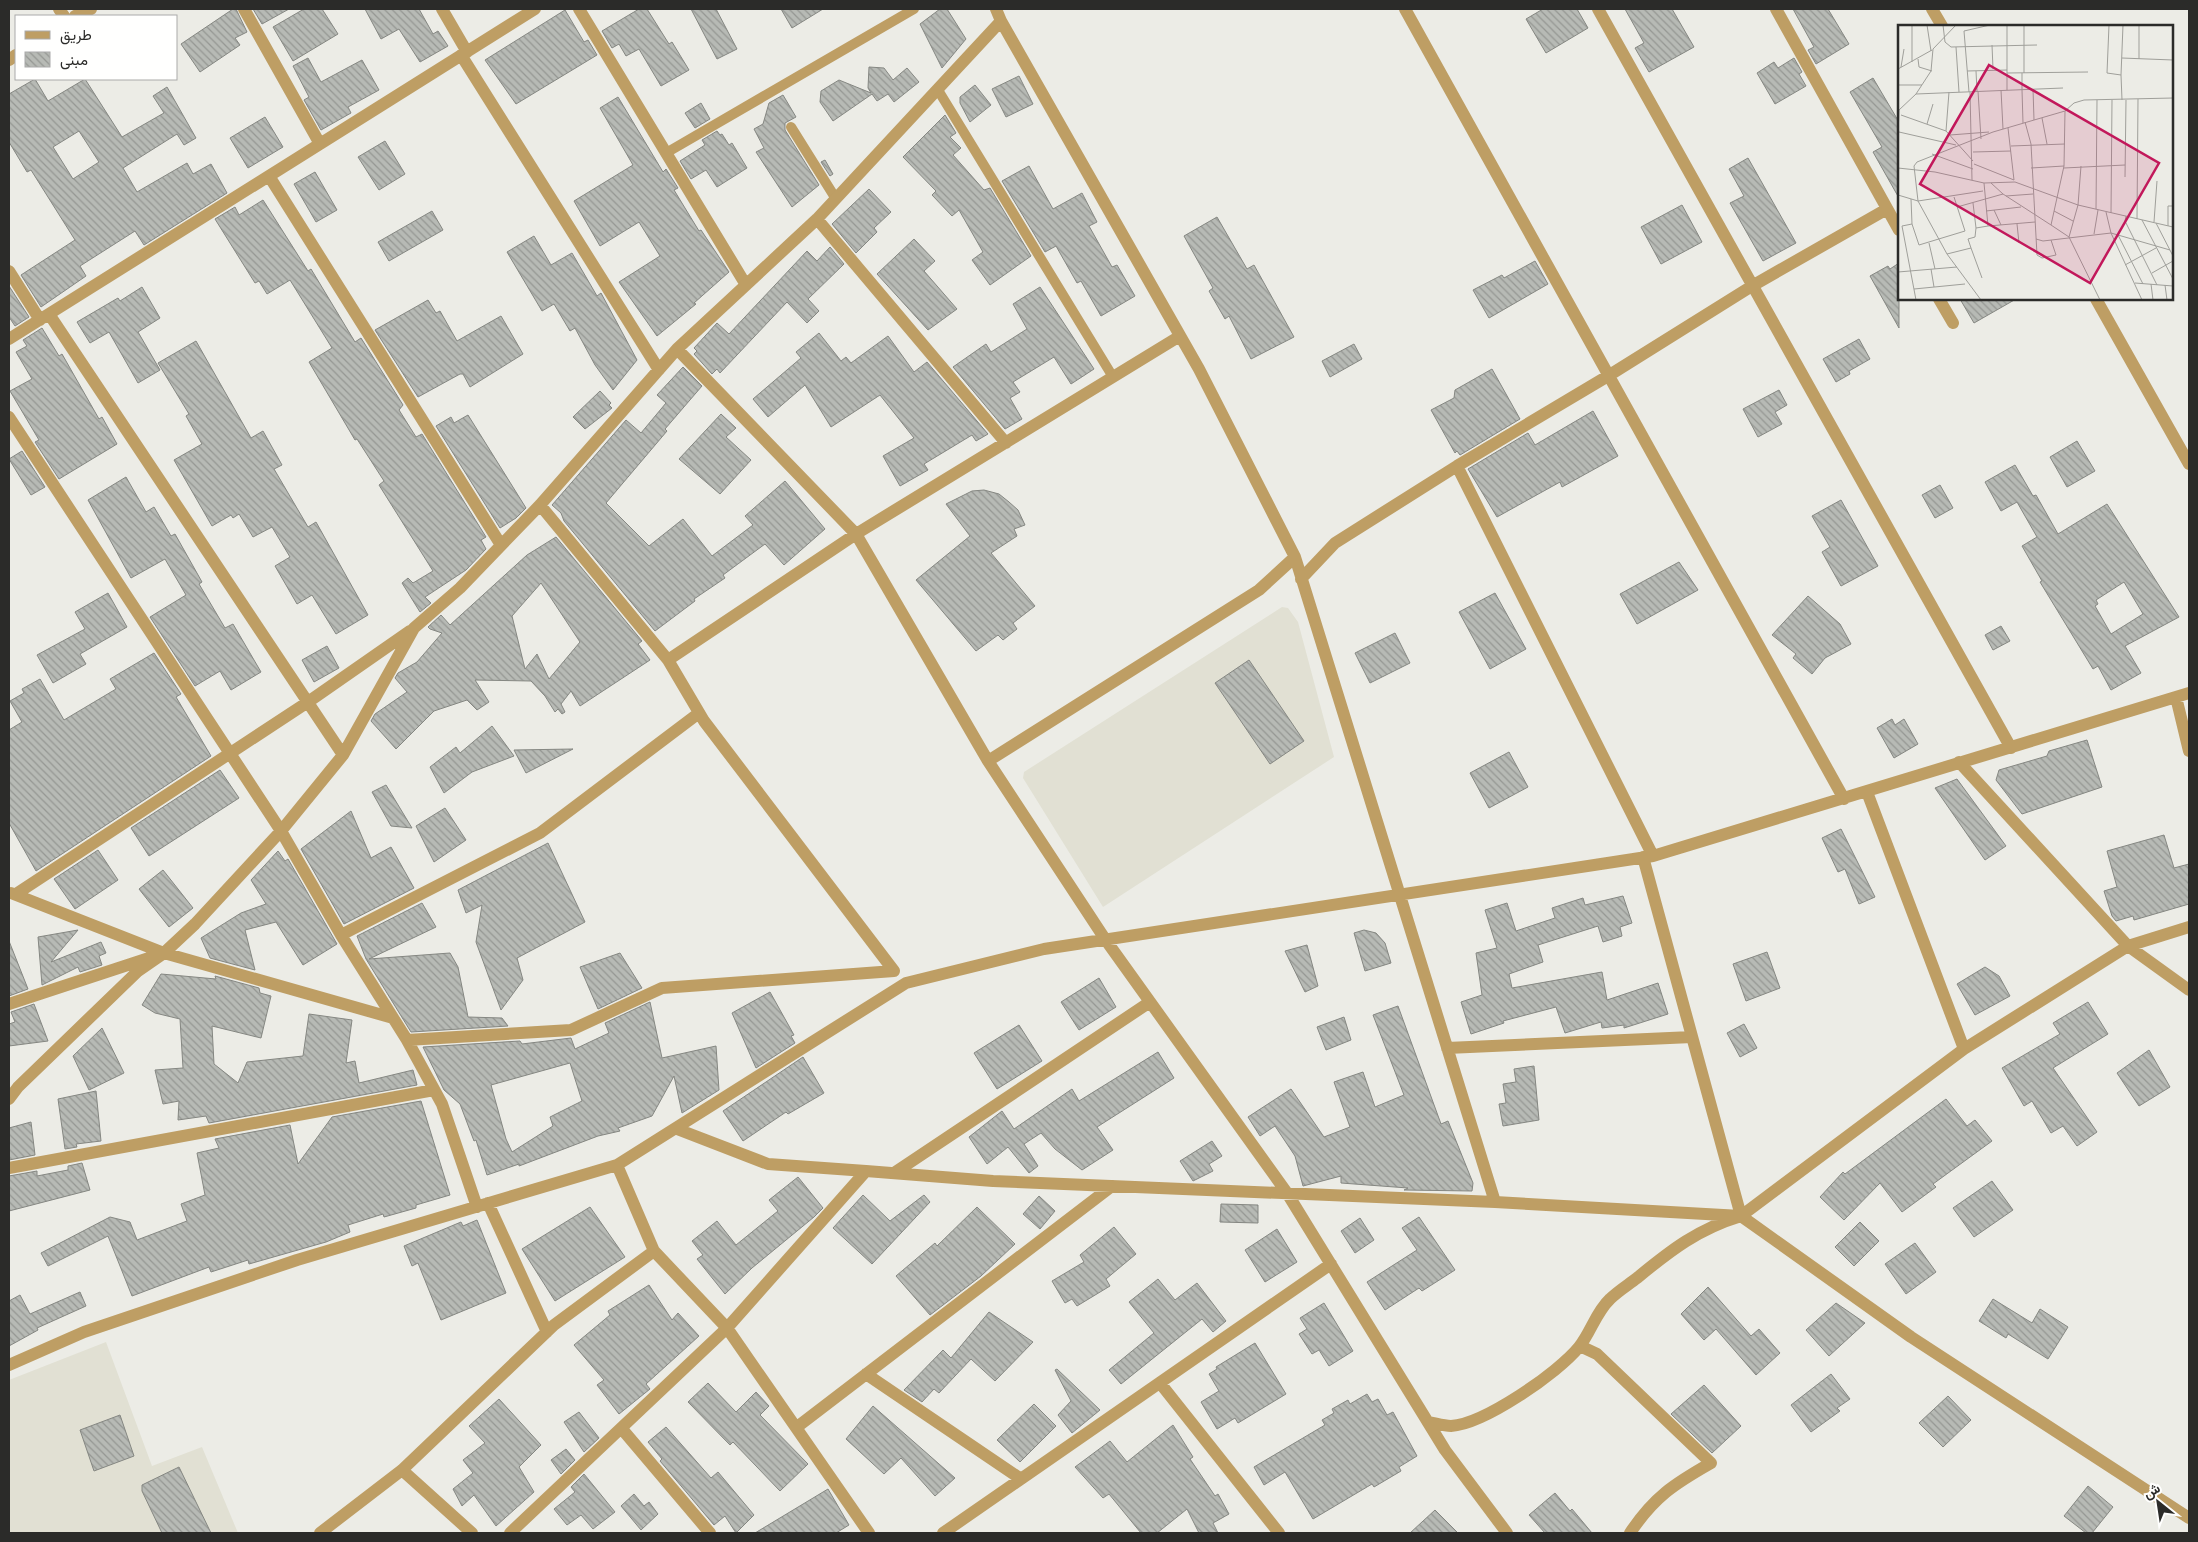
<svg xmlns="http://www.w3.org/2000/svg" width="2198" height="1542" font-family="'Fira Sans Condensed',Vazirmatn,sans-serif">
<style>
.built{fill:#e1e0d3}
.building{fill:url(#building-back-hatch);stroke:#858782;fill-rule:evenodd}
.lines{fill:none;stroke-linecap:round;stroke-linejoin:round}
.lane{stroke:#be9e64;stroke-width:10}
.street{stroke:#be9e64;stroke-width:12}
.inset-road{fill:none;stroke:#9f9f9a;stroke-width:1}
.view{fill:#c2185b;fill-opacity:0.15;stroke:#c2185b;stroke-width:2.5}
.inset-edge{fill:none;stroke:#2b2b29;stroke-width:2.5}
</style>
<defs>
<pattern id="building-back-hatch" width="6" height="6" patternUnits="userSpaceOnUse" patternTransform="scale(1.25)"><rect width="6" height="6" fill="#b7bab5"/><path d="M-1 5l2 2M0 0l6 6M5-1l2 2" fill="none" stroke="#959793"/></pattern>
</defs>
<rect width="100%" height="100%" fill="#ecece6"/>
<path class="built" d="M1282 607 1288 608 1298 622 1334 757 1103 907 1023 778 1024 772Z
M106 1342 152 1466 202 1447 238 1533H9V1380Z"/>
<path class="building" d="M233 9H236L247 32 235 38 240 45 200 72 181 44Z
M253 9H289L262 24Z
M304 9H322L338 34 293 61 273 27Z
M365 9H419L433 34 438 31 448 46 420 62 399 29 381 39Z
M639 9H647L669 44 672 42 689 70 661 86 639 49 626 56 619 44 612 48 602 31Z
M691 9H716L737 49 717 59Z
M781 9H823L792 28Z
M940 9H947L966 39 942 68 920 24Z
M1543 9H1577L1588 28 1546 53 1526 19Z
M1625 9H1672L1694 47 1649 72 1635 48 1644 43Z
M1793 9H1828L1849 44 1816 64 1808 50 1814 47Z
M565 10 584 42 588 40 597 55 516 104 485 60Z
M308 58 321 82 362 60 379 90 348 107 351 113 321 130 304 100 309 97 293 66Z
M1794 58 1802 72 1799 74 1806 86 1775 104 1757 73 1774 62 1778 68Z
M869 67 884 68 893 80 907 68 919 82 894 102 888 94 877 101 872 94 833 121 820 102 821 91 839 80 871 93 868 88Z
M1019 76 1033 104 1006 117 992 89Z
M1873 78 1899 122V198L1873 152 1882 147 1850 92Z
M35 79 48 101 85 79 122 137 164 113 153 96 167 87 196 138 184 145 177 134 123 168 137 192 187 163 193 174 211 164 227 193 144 245 135 231 80 266 86 276 41 307 21 275 75 240 31 170 27 172 9 142V94ZM79 131 99 162 73 179 53 147Z
M975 85 991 105 970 122 960 103V97Z
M783 95 796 117 785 123V130L819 185 792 207 756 152 764 148 754 129 763 124 769 103Z
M618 97 663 172 666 169 678 188 674 190 699 231 701 230 729 272 694 303 696 304 657 336 619 282 660 256 639 222 600 246 574 201 633 165 600 108Z
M701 103 710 119 695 128 685 113Z
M945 115 956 133 950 137 961 148 953 155 984 190 990 188 1031 256 990 285 972 260 983 252 959 210 952 216 932 195 936 191 903 157Z
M265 117 283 147 248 168 230 138Z
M717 131 720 135 722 134 729 145 732 143 747 168 717 187 706 170 691 179 680 161 705 145 702 140Z
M385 141 405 174 379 190 358 157Z
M1748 158 1796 243 1763 261 1730 203 1744 196 1729 169Z
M825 160 833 174 830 176 821 162Z
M1029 166 1053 209 1082 193 1097 222 1089 226 1112 267 1117 265 1135 296 1101 316 1081 281 1077 283 1056 246 1045 252 1002 181Z
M315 172 337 210 316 222 294 184Z
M869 189 891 212 874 228 877 232 856 253 832 224Z
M263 200 308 271 311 269 355 342 361 338 403 405 399 410 416 437 422 434 486 537 481 540 486 549 466 570 425 597 431 603 420 612 402 583 408 578 413 583 433 571 379 485 384 481 357 439 355 440 309 362 332 348 290 280 267 294 259 281 255 283 215 219 235 207 239 215Z
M1682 205 1702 242 1661 264 1641 227Z
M432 211 443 230 389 261 378 242Z
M1217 217 1247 269 1254 265 1294 337 1251 359 1229 316 1225 319 1209 291 1213 288 1184 236Z
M534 236 551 265 572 253 597 296 601 293 637 360 613 390 595 365 575 328 570 331 554 304 542 311 507 252Z
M914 239 935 261 924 271 957 309 928 330 877 274Z
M830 247 844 264 808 299 819 311 807 323 787 302 720 373 717 369 712 374 694 354 697 351 694 348 717 323 729 334 807 251 817 261Z
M1535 261 1548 284 1489 318 1473 290 1502 275 1504 278Z
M1899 263V328L1870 276 1888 266 1890 269Z
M9 286 29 317 15 326 9 317Z
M142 287 160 318 138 332 160 370 138 383 109 332 90 343 77 322 118 298 120 301Z
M1040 287 1094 369 1071 384 1054 357 1013 382 1020 392 1010 398 1022 419 1005 429 953 367 986 344 991 352 1027 329 1013 304Z
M1960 299H2016L1974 323Z
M428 300 436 313 440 311 457 341 501 316 523 354 470 387 463 374H460L418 397 375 330Z
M42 328 59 356 62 354 99 419 102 417 117 444 59 479 35 442 39 440 10 391 32 379 16 352 27 346 23 340Z
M819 333 841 361 846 357 851 363 888 336 914 372 927 362 988 434 976 441 972 435 924 464 928 470 900 486 883 456 914 438 880 395 831 427 805 385 768 417 753 399 801 358 796 352Z
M1859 339 1870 359 1849 371 1850 374 1836 382 1823 359Z
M196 341 251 438 263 431 282 465 274 469 308 527 316 522 368 615 336 634 312 595 297 604 275 566 290 557 272 527 253 537 239 514 233 518 231 515 212 526 174 460 202 444 186 416 189 414 158 363Z
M1354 344 1362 359 1330 377 1322 361Z
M683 367 702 386 665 429 667 431 606 503 649 546 683 519 712 556 753 525 745 516 785 481 825 529 784 565 765 544 723 575 725 578 694 599 695 601 655 631 564 521 561 513 552 505 626 420 641 433 666 403 657 395Z
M1492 369 1520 419 1460 455 1457 451 1455 453 1431 410 1454 398 1455 390Z
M1779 390 1787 405 1775 412 1782 424 1758 437 1743 409Z
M600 391 611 403 609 405 612 408 585 429 573 417Z
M1593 411 1618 456 1562 487 1560 482 1497 517 1468 469 1528 433 1535 445Z
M721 414 736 428 726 437 751 460 720 494 679 459Z
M468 415 526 508 516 518 500 528 436 426 451 417 454 423Z
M2077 441 2095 471 2067 487 2050 457Z
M22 451 45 487 31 495 9 459Z
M2015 465 2033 496 2036 495 2058 534 2107 504 2179 617 2125 646 2141 673 2111 690 2098 666 2093 669 2040 582 2042 581 2022 546 2037 537 2017 502 2001 511 1985 482ZM2124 582 2143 614 2111 634 2095 606 2098 604 2096 600Z
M126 477 146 512 154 507 171 536 175 534 202 582 199 584 225 628 233 624 261 672 231 690 220 671 195 686 150 617 186 595 165 559 131 578 88 500Z
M1940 485 1953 508 1935 518 1922 495Z
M984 490 999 494 1009 502 1018 510 1025 525 1014 529 1017 536 991 553 1035 606 1013 623 1017 629 1003 640 998 635 976 651 916 580 970 536 946 504 972 491Z
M1841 500 1878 566 1841 586 1822 552 1830 547 1812 516Z
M556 537 642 641 638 644 650 660 580 706 571 691 561 704 565 712 562 714 558 709 555 712 545 696 531 681 475 680 489 702 477 710 467 700 434 711 396 749 371 721 375 714 407 692 395 678 398 673 417 662 442 633 430 629 428 627 441 615 450 625 527 555ZM541 583 580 642 549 679 537 654 525 669 512 616Z
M1679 562 1698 590 1637 624 1620 594Z
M108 593 127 627 80 654 86 664 53 683 37 655 85 629 75 612Z
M1495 593 1526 649 1490 669 1459 612Z
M1808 596 1840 624 1851 644 1825 658 1812 674 1793 658 1796 654 1772 635Z
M2001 626 2010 641 1993 650 1985 635Z
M1395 633 1410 663 1370 683 1355 653Z
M327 646 339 668 314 682 302 660Z
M154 653 181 694 176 697 211 756 36 871 9 823V730L22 722 10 701 24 693 22 689 40 679 64 720 116 689 110 679Z
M1249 660 1304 741 1270 764 1215 683Z
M1892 719 1895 725 1904 719 1918 744 1894 758 1877 728Z
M492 726 514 756 472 772 444 793 430 767 456 747 460 753Z
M2087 740 2102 787 2022 814 1996 780 1999 770 2047 756 2049 751Z
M573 749 526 773 514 750Z
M1509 752 1528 787 1489 808 1470 773Z
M220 770 239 798 149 856 131 828Z
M1957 779 2006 846 1985 860 1935 788Z
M386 785 412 828 391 826 372 792Z
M445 808 466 840 434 862 416 826Z
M351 811 371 858 391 847 414 888 344 924 301 849Z
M1841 829 1875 897 1859 904 1845 869 1838 872 1822 838Z
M2164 835 2174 868 2189 864V904L2134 920 2133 916 2116 921 2112 916 2104 891 2117 887 2107 851Z
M548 843 585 922 517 958 523 980 501 1010 476 942 482 905 466 913 458 890Z
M98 850 118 880 75 909 54 879Z
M278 851 285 861 288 859 337 944 303 965 276 922 245 930 255 970 210 958 201 938 241 913 266 904 251 880Z
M163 870 193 908 169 927 139 889Z
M1623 896 1632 923 1620 927 1622 936 1603 942 1598 926 1538 945 1543 962 1509 974 1512 988 1602 972 1607 1000 1658 983 1668 1014 1624 1028V1025L1602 1028 1601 1022 1565 1033 1556 1007 1503 1021 1504 1023 1471 1034 1461 1002 1482 995 1476 953 1497 948 1485 910 1507 903 1516 931 1555 918 1552 908 1583 898 1585 905Z
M422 903 436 927 369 959 450 953 458 967 468 1017 502 1018 508 1026 411 1032 366 959 357 936Z
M78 930 51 962 101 942 106 953 99 956 102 965 80 972 78 967 42 985 38 937Z
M1364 930 1376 933 1385 943 1391 963 1365 971 1354 933Z
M9 941 28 989 9 996Z
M1307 945 1318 986 1305 992 1285 951Z
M1767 952 1780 988 1746 1001 1733 964Z
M620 953 642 988 598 1009 580 967Z
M1985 967 1999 976 2010 996 1975 1015 1957 984Z
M161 974 216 979 215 976 259 988 260 993 271 996 261 1038 212 1026 214 1064 238 1083 247 1062 303 1056 309 1014 352 1020 346 1063 355 1061 359 1083 413 1070 417 1085 209 1123 206 1116 178 1120 179 1101 163 1104 155 1070 183 1068 180 1019 155 1013 142 1005Z
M1099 978 1116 1007 1079 1030 1061 1002Z
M770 992 794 1035 791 1036 795 1043 756 1068 732 1013Z
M650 1002 662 1058 716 1046 719 1090 682 1113 674 1076 652 1116 618 1128 620 1131 598 1136 519 1166V1164L487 1175 476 1140 474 1141 460 1104 444 1090 423 1047 520 1041 522 1044 571 1038 575 1049 609 1033 605 1023ZM570 1063 582 1101 550 1117 553 1126 512 1152 506 1139 491 1085Z
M2088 1002 2108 1034 2053 1068 2097 1132 2077 1146 2063 1126 2051 1133 2032 1101 2024 1106 2002 1068 2060 1034 2053 1023Z
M34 1004 48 1041 9 1046V1024L15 1022 11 1012Z
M1398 1006 1441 1124 1448 1121 1473 1183 1472 1191 1404 1190 1408 1188 1341 1183V1176L1303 1186 1295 1156 1275 1126 1260 1136 1248 1117 1291 1089 1324 1137 1350 1127 1334 1082 1363 1072 1375 1107 1404 1095 1373 1015Z
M1344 1017 1351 1040 1326 1050 1317 1027Z
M1744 1024 1757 1048 1740 1057 1727 1033Z
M1019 1025 1042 1061 997 1089 974 1053Z
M102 1028 124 1073 89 1090 73 1056Z
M2149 1050 2170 1087 2139 1106 2117 1073Z
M1158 1052 1174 1078 1097 1127 1113 1150 1082 1170 1055 1149 1041 1133 1024 1144 1038 1166 1029 1173 1008 1147 987 1164 969 1137 1002 1111 1014 1129 1072 1089 1079 1101Z
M803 1057 824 1093 788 1114 786 1112 743 1141 723 1111Z
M1534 1066 1539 1120 1503 1126 1499 1104 1506 1103 1503 1084 1516 1082 1514 1069Z
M96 1091 101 1141 76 1144 77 1147 65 1149 58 1099Z
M1946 1099 1967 1126 1975 1120 1992 1141 1933 1184 1936 1187 1902 1212 1880 1183 1844 1220 1820 1197 1843 1172 1845 1174Z
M421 1101 450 1195 416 1205V1208L384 1217 383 1214 348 1225 350 1232 326 1242 249 1264 248 1260 211 1272 209 1267 132 1296 108 1236 48 1266 41 1253 110 1217 130 1222 137 1240 187 1221 181 1204 205 1195 197 1153 219 1148 215 1139 290 1125 298 1164 332 1117Z
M31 1122 35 1155 9 1160V1128Z
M1212 1141 1222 1156 1209 1164 1213 1171 1193 1181 1180 1161Z
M82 1163 90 1190 9 1211V1176L37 1171V1176L68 1170V1166Z
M798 1177 823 1208 814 1217 752 1268 725 1294 697 1259 703 1255 692 1241 717 1221 736 1245 778 1211 769 1200Z
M1992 1181 2013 1210 1974 1237 1953 1208Z
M863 1195 890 1221 924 1195 930 1202 872 1264 833 1228Z
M1039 1196 1055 1211 1040 1229 1023 1214Z
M1221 1204 1258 1205V1223L1220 1222Z
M590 1207 625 1257 555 1301 522 1249Z
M977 1207 1015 1244 981 1276 930 1315 896 1276 935 1243 937 1246Z
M1419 1217 1455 1270 1422 1291 1419 1288 1385 1310 1367 1282 1417 1250 1402 1228Z
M1360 1218 1374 1240 1355 1253 1341 1231Z
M477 1220 506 1293 441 1320 418 1263 412 1266 404 1246 461 1222 463 1226Z
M1860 1222 1879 1241 1854 1266 1835 1247Z
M1114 1227 1136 1254 1106 1279 1110 1286 1077 1306 1072 1299 1065 1303 1052 1281 1084 1262 1080 1255Z
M1277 1229 1297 1262 1265 1282 1245 1250Z
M1915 1243 1936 1272 1906 1294 1885 1264Z
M1158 1279 1175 1300 1197 1283 1226 1321 1213 1332 1202 1319 1121 1384 1109 1370 1154 1333 1129 1302Z
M649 1285 672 1320 678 1313 699 1336 646 1384 650 1389 619 1414 597 1385 604 1380 574 1345 610 1315 608 1311Z
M1708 1287 1751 1336 1759 1329 1780 1353 1756 1375 1716 1329 1704 1340 1681 1314Z
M80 1292 86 1306 37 1328 38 1330 9 1346V1301L20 1295 30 1314Z
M1993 1299 2032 1323 2040 1309 2068 1327 2048 1359 2008 1334 2006 1338 1979 1321Z
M1324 1303 1353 1351 1329 1366 1319 1350 1312 1354 1299 1334 1307 1329 1300 1318Z
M1836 1303 1865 1323 1829 1356 1806 1330Z
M989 1312 1033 1342 995 1381 971 1359 939 1393 934 1389 922 1402 904 1390 943 1350 951 1358Z
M1255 1343 1286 1394 1238 1423 1235 1418 1217 1429 1201 1402 1219 1391 1209 1374 1217 1369 1216 1367Z
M1057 1369 1100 1410 1072 1433 1058 1415 1071 1401 1055 1370Z
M1831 1374 1850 1399 1837 1408 1840 1411 1811 1432 1791 1405Z
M708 1383 736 1412 756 1392 769 1406 760 1415 808 1464 780 1491 733 1442 730 1445 688 1402Z
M1704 1385 1741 1426 1712 1453 1671 1414Z
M1367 1394 1372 1402 1378 1399 1387 1415 1393 1412 1417 1456 1399 1467 1401 1471 1374 1487 1372 1484 1313 1519 1285 1472 1264 1485 1254 1467 1325 1425 1322 1420 1334 1413 1332 1409 1348 1400 1350 1404Z
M1948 1396 1971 1420 1943 1447 1919 1423Z
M499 1399 541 1445 519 1467 534 1492 496 1526 474 1495 462 1506 453 1489 473 1473 463 1460 485 1443 469 1426Z
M1034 1404 1056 1426 1020 1462 997 1440Z
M873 1406 955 1478 935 1496 901 1458 884 1474 846 1439Z
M579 1412 599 1438 584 1452 564 1422Z
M120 1415 134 1456 94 1471 80 1430Z
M1173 1425 1193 1457 1190 1459 1215 1496 1218 1494 1229 1514 1213 1523 1218 1533H1199L1187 1509 1157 1533H1141L1109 1494 1103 1498 1075 1467 1110 1441 1127 1462Z
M666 1427 711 1478 718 1472 754 1515 736 1533 725 1516 714 1525 660 1461 662 1459 648 1442Z
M566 1449 575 1460 561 1474 551 1460Z
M179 1467 211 1533H162L142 1491V1485Z
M584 1474 615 1512 593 1529 581 1515 567 1525 554 1509 575 1492 571 1487Z
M2088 1486 2113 1507 2092 1533H2086L2064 1516Z
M828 1489 849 1525 836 1533H755Z
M1555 1493 1570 1511 1572 1509 1592 1533H1545L1529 1515Z
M634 1494 644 1506 649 1502 658 1514 641 1530 621 1506Z
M1435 1510 1458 1533H1410Z"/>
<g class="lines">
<path class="lane" d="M938 90 1113 377
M791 127 836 199
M666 153 914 9"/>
<path class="street" d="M59 9 64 16
M244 9 320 144
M442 9 467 52
M579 9 746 285
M996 9 1001 21
M1405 9 1844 799
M1598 9 2011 748
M1776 9 1899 230
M1932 9 1942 26
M75 16 91 9
M461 55 659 370
M9 60 16 55
M269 176 501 545
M817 219 1006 443
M9 271 40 320
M1939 299 1953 323
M2096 299 2189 464
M49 314 343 755
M9 339 535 9
M677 349 856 534 988 761 1105 939 1287 1193 1445 1450 1507 1533
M9 417 281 831 341 935 407 1040 442 1104 477 1207
M1457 466 1653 856
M1301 579 1335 543 1457 466 1608 376 1752 286 1887 209
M668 660 856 534 1180 336
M2176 697 2189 751
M988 761 1259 590 1295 557
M1959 762 2128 946 2189 990
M1867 792 1964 1049
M1643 857 1741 1216
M11 893 164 953 393 1018
M16 894 308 702 410 631
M341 935 540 833 699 713
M9 1004 149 958
M407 1040 571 1030 662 988 894 971 704 721 668 660 540 505
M1447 1048 1692 1037
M9 1099 18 1087 138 971 164 953 195 924 281 831 343 755 414 628 460 588 540 505 677 349 817 219 1001 21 1199 369 1295 557 1495 1202
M677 1129 768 1164 866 1171
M617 1165 654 1251 727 1328 869 1533
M9 1168 434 1090
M894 1173 1150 1002
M488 1203 547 1332
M1580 1346 1597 1354 1711 1463C1674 1484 1654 1497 1630 1533
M9 1365 84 1332 297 1260 617 1165 906 983 1044 949 1653 856 2189 693
M866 1374 1021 1479
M1160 1383 1279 1533
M1428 1422C1435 1423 1443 1426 1451 1426 1484 1424 1558 1373 1579 1347 1591 1332 1596 1312 1610 1299 1618 1291 1628 1285 1637 1278 1671 1250 1698 1229 1741 1216L1964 1049 2128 946 2189 927
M797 1427 1112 1186
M622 1429 710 1533
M402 1470 472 1533
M320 1533 402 1470 554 1325 654 1251
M510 1533 727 1328 866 1171 993 1181 1495 1202 1741 1216 1911 1337 2189 1518
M943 1533 1331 1264"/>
</g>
<g transform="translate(1898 25)">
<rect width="275" height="275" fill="#ecece6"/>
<path class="inset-road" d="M14 0V37M29 0 33 26M45 0 47 17 53 22 139 20M109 0V65M126 0V48M211 0 209 48 223 50 224 75M94 20 95 44M58 22 61 67M224 33 275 35M20 34 21 42 34 46M241 34V0M3 42 6 24M0 44 34 25M69 46 109 45M78 46 79 66M109 48 190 47M124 48V65M223 50 225 0M0 60H24M135 64 136 95M103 65 105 104M124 65 125 98M80 66 83 114M71 67 66 6 92 0M72 67 74 155M18 69 165 63M167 86 176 78 186 75 275 73M3 90 48 106 75 136M144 93 149 119M127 97 133 119 139 230 144 233 158 230 153 215M29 99 35 79M48 106 51 67M1 107 58 120M52 110 91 107M0 111 1 85 18 69 33 46 35 24 58 0M113 121 167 119M75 127 113 126M34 129 75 144M76 139 116 155 110 103M0 143 37 147 86 158 117 157 180 180 275 202M133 143 166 141M166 143 227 140M227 152 228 75M93 158 105 169M0 170 20 176 85 166M108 171 135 169M13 174 14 199 4 201 18 275M75 178 78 203M180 180 183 141M59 182 105 169 153 200 171 212 202 275M198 184 199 75M96 185 103 200M88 186 123 182M156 186 175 196M208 187 213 208 244 275M213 188 214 75M228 191 227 196 259 260M239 194 240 74M244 195 275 254M256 197 259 156M258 198 275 231M14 199 21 220 67 206 56 172M119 199 121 218M90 201 137 197M270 201V181H275M196 209 200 185M220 210 245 259M171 212 180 180M138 214 145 216 213 208 272 225M31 218 37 244M73 223 84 253M49 229 73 223 70 214 77 212 78 203 90 201 86 158M227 240 258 223M33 244 36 262M0 247 59 242M254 248 275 236M237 258 275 261M253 259 255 275M267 260 269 275M16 264 67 259M83 275 49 229 20 176 16 141 19 137 95 107 167 86 166 141 153 200"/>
<path class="view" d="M91 40 261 138 192 258 22 159Z"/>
<rect width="275" height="275" class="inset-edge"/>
</g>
<rect width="2198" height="1542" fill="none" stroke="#2b2b29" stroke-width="20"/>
<rect x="15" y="15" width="162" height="65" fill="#fffffe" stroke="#aaaaa9"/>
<rect x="25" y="31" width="25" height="8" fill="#be9e64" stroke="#aaaaa9"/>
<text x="60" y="40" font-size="15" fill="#2b2b29">طريق</text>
<rect x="25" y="52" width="25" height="15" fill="url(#building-back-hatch)" stroke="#aaaaa9"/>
<text x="60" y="65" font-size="15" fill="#2b2b29">مبنى</text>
<g transform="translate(2158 1502) rotate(330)" stroke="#fffffe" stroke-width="4" paint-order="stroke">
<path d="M0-4L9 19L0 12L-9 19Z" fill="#2b2b29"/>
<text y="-8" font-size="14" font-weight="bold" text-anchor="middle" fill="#2b2b29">ش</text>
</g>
</svg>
